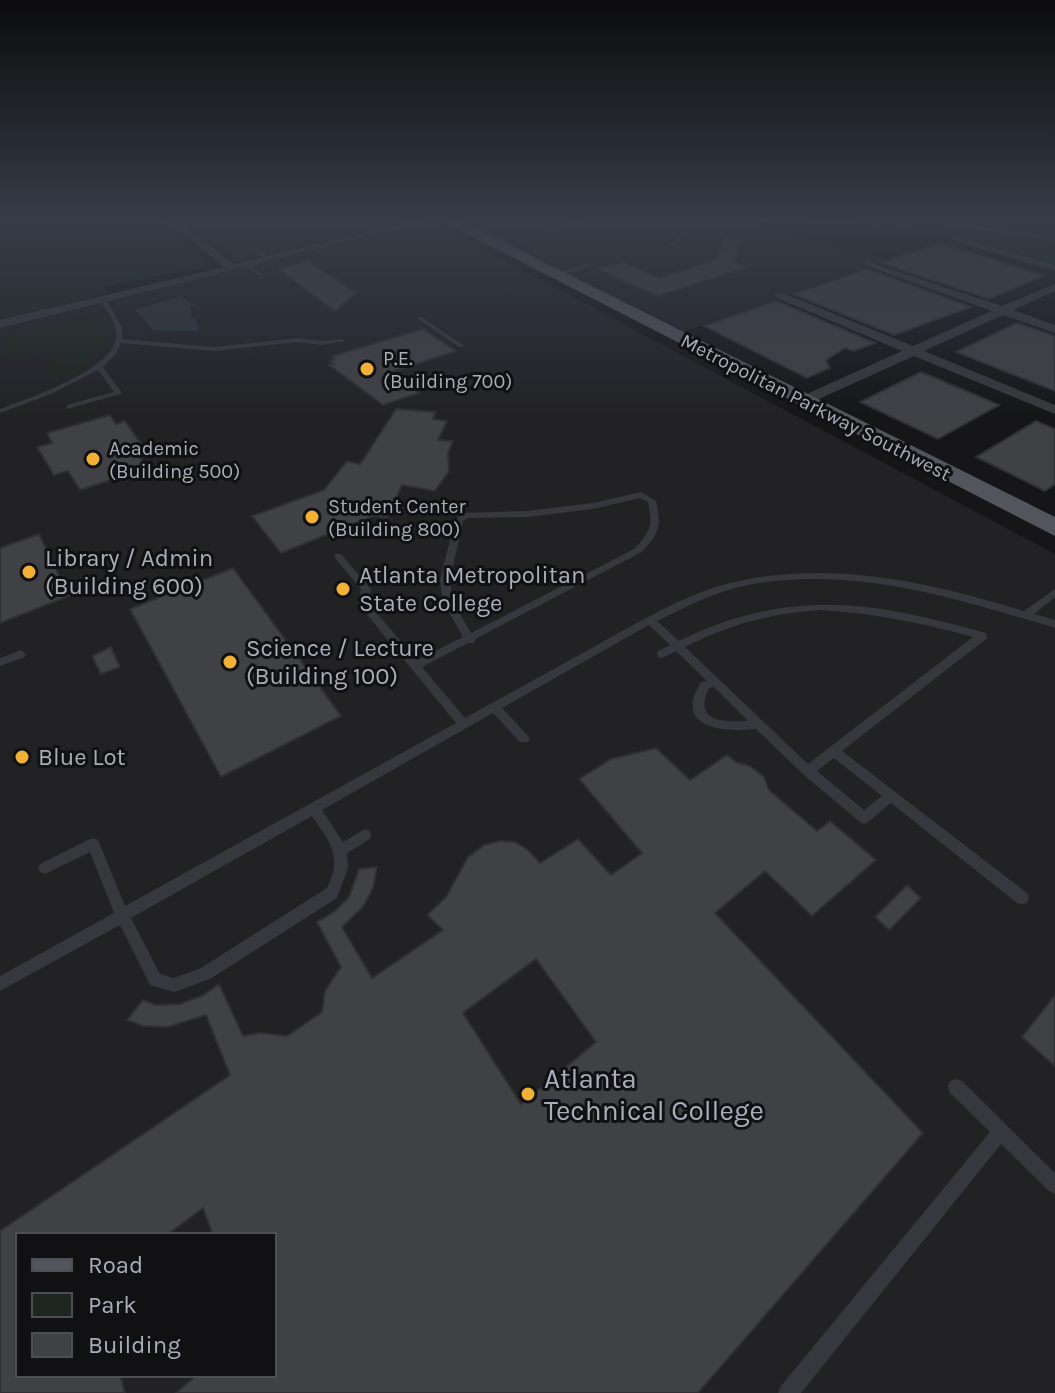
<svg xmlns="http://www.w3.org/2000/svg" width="1055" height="1393" font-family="Karla,sans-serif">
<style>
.built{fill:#222225;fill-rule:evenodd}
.green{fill:#1e261f}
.water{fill:#2c353c}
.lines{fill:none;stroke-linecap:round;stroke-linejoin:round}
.stream{stroke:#2c353c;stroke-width:3}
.building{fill:#404145;stroke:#303034;stroke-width:2;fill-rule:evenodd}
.lane{fill:#37383d;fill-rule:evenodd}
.street{fill:#37383d;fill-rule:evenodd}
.primary{fill:#53555c;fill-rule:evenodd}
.poi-dot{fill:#f2b134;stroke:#111113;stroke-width:3}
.labels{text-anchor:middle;stroke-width:6;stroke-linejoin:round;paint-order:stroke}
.far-poi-label{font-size:20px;fill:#a8adb8;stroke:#111113;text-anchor:start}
.far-street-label{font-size:20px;fill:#a8adb8;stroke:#111113}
.poi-label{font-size:24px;fill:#a8adb8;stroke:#111113;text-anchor:start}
.near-poi-label{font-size:28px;fill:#a8adb8;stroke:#111113;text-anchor:start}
</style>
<rect width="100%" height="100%" fill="#161618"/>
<path class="built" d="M178 221H411L236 262 184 223Z
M450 221H735L887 260 672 336Z
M434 223 1055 554V1393H0V328L171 284ZM18 1235H274V1375H18Z"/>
<path class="green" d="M0 221H123L165 225 210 266 103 287 107 293 0 322Z
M973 221H1055V269L939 233Z
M100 314 109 346 89 362 84 371 48 379 56 351 5 359 0 338Z"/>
<path class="water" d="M181 296 191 304 206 301 191 306 192 317 199 325 198 331 153 330 135 310Z"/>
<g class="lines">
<path class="stream" d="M802 221 885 227 957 225 1055 239"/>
</g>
<path class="building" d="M726 236 743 237 735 262 748 267 658 296 598 269 623 262 659 278 716 260Z
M939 243 1022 269 1044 276 989 299 882 263Z
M309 261 356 293 335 311 278 269Z
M867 269 971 307 894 335 793 294Z
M776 301 875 343 854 351 845 348 826 360 830 368 807 378 704 326Z
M1017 323 1055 336V391L956 352Z
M423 329 456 351 392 372 419 393 383 405 329 365 334 364 330 361 335 359 332 356Z
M921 372 971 393 999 405 938 439 860 402Z
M396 409 436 412 433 419 447 421 438 440 453 441 448 453 449 471 435 491 402 485 387 518 373 516 281 553 252 516 324 490 347 461 360 464Z
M110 415 116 424 125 421 143 447 135 450 147 468 80 490 68 471 54 475 37 447 52 443 47 433Z
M1036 421 1055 429V484L1045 491 976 457Z
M39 534 69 596 0 623V548Z
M233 568 341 716 221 777 130 609Z
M111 647 120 667 101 674 92 656Z
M656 748 690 780 727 755 736 762 750 766 764 777 769 790 817 831 830 821 876 860 812 916 765 871 715 913 923 1133 698 1393H176L197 1375H274V1235H213L203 1208 167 1235H18V1375H120L125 1393H0V1231L230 1075 206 1015 168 1027 143 1026 127 1020 143 1000 156 1005 179 1004 202 996 219 984 243 1036 261 1033 287 1036 322 1012 325 991 341 967 317 922 334 912 349 897 359 869 377 867 373 888 363 907 342 927 372 978 443 930 427 915 446 897 468 857 484 845 500 841 515 842 528 850 540 863 578 839 611 875 642 853 579 779 611 759ZM536 959 596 1042 521 1104 463 1013Z
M907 885 921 898 889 930 875 917Z
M1055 995V1066L1022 1037Z"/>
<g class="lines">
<path class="lane" d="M581 221H590L525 241 520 240Z
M492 227 494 229 471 233 469 232Z
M684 232 688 233 674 246H670V244Z
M509 235 511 237 489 244 486 242Z
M255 250H259L271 259 266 260 255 252Z
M244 263H248L264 275 259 276 244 265Z
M589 263 591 266 555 277 552 275Z
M102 296 105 298 122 327V339L214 347 297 338 323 341 342 339 345 341 323 345 297 342 214 351 121 343 116 354 103 367 122 393 120 394 67 409V405L114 392 98 370 51 394 0 413V409C28 398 112 371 116 338 118 323 106 310 99 298Z
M420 316 463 345V347H459L418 319 417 318Z
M641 492 656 501C662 527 659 535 640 553L475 639 474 643H468L422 667 465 718C510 693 554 669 599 644 646 618 695 588 749 579 842 562 935 584 1024 611L1055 589V597L1034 614 1055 620V628C955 598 853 565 748 585 716 591 686 607 657 621L679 641C790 587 871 601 986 633L987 636 986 639 842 751 1027 893 1029 898 1027 903 1022 904 1017 903 891 803 868 822 864 824 860 822 804 775 756 729C737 731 687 733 693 700 694 694 698 688 701 682L707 681 676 651 662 658 658 657 657 654 658 651 670 645 649 625 502 708 528 736 530 739 528 742H520L493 713 322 810 343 842 365 829 370 831 371 835 370 839 347 853 348 868 337 898 210 979 174 992 150 985 120 925 0 991V976L114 913 90 852 45 874 40 872 38 868 40 864 88 840 93 838 98 840 125 906 456 723 360 606 358 604 361 589 335 558V554H341L369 587 371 589 368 603 417 660 463 637 443 602 440 580 455 520 462 513 527 511 593 503ZM640 498 648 502C653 525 651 532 634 549L471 633 453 602 450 580 463 521 467 518 527 517 593 509ZM820 610C873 613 922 623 973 637L808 764 685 647C731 624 768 614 820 610ZM714 687 748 721C723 722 693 722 709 688ZM834 758 882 796 864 810 817 771ZM312 816C330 843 343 856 327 888L201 968 174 978 160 974 131 918Z
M21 650 26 654 25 657 0 666V658Z
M956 1079 962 1081 1055 1173V1194L1049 1191 1001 1144 801 1393H778L781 1386 990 1132 950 1093 948 1087 950 1081Z"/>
<path class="street" d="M152 221 184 225 234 264 412 221H430L0 328V320L224 267 178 229Z
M952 236 1055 265V271L952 240Z
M865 261 1002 306 1055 284V291L1013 310 1055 325V333L1003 315 924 351 1055 405V414L914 356 810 403H800V397L902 351 775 297V293H783L913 346 992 311 865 265Z"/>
<path class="primary" d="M442 221H461L1055 517V536Z"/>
</g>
<linearGradient id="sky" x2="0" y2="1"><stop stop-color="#0c0c0d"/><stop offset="0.53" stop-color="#363c48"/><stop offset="1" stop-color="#363c48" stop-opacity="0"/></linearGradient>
<rect width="1055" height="417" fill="url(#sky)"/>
<g class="poi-dot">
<circle cx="367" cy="369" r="8"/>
<circle cx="93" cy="459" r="8"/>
<circle cx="312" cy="517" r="8"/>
<circle cx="29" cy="572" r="8"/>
<circle cx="343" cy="589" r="8"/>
<circle cx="230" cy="662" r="8"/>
<circle cx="22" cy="757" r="8"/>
<circle cx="528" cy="1094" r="8"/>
</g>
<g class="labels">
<g class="far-poi-label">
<text x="383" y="365">P.E.<tspan x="383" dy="23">(Building 700)</tspan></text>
<text x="109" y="455">Academic<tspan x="109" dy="23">(Building 500)</tspan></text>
<text x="328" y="513">Student Center<tspan x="328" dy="23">(Building 800)</tspan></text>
</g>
<g class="far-street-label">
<text transform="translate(816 407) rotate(27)" y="7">Metropolitan Parkway Southwest</text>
</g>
<g class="poi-label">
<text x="45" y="566">Library / Admin<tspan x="45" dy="28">(Building 600)</tspan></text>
<text x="359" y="583">Atlanta Metropolitan<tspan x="359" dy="28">State College</tspan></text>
<text x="246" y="656">Science / Lecture<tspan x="246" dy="28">(Building 100)</tspan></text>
<text x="38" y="765">Blue Lot</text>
</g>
<g class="near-poi-label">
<text x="544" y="1088">Atlanta<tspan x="544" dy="32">Technical College</tspan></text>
</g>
</g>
<rect x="16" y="1233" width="260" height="144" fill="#111113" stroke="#4d4f55" stroke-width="2"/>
<rect x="32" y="1259" width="40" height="12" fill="#53555c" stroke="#4d4f55" stroke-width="2"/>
<text x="88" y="1273" font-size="24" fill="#a8adb8">Road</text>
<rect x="32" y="1293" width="40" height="24" fill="#1e261f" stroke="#4d4f55" stroke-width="2"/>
<text x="88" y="1313" font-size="24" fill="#a8adb8">Park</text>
<rect x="32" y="1333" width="40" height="24" fill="#404145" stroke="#4d4f55" stroke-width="2"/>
<text x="88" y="1353" font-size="24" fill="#a8adb8">Building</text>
</svg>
